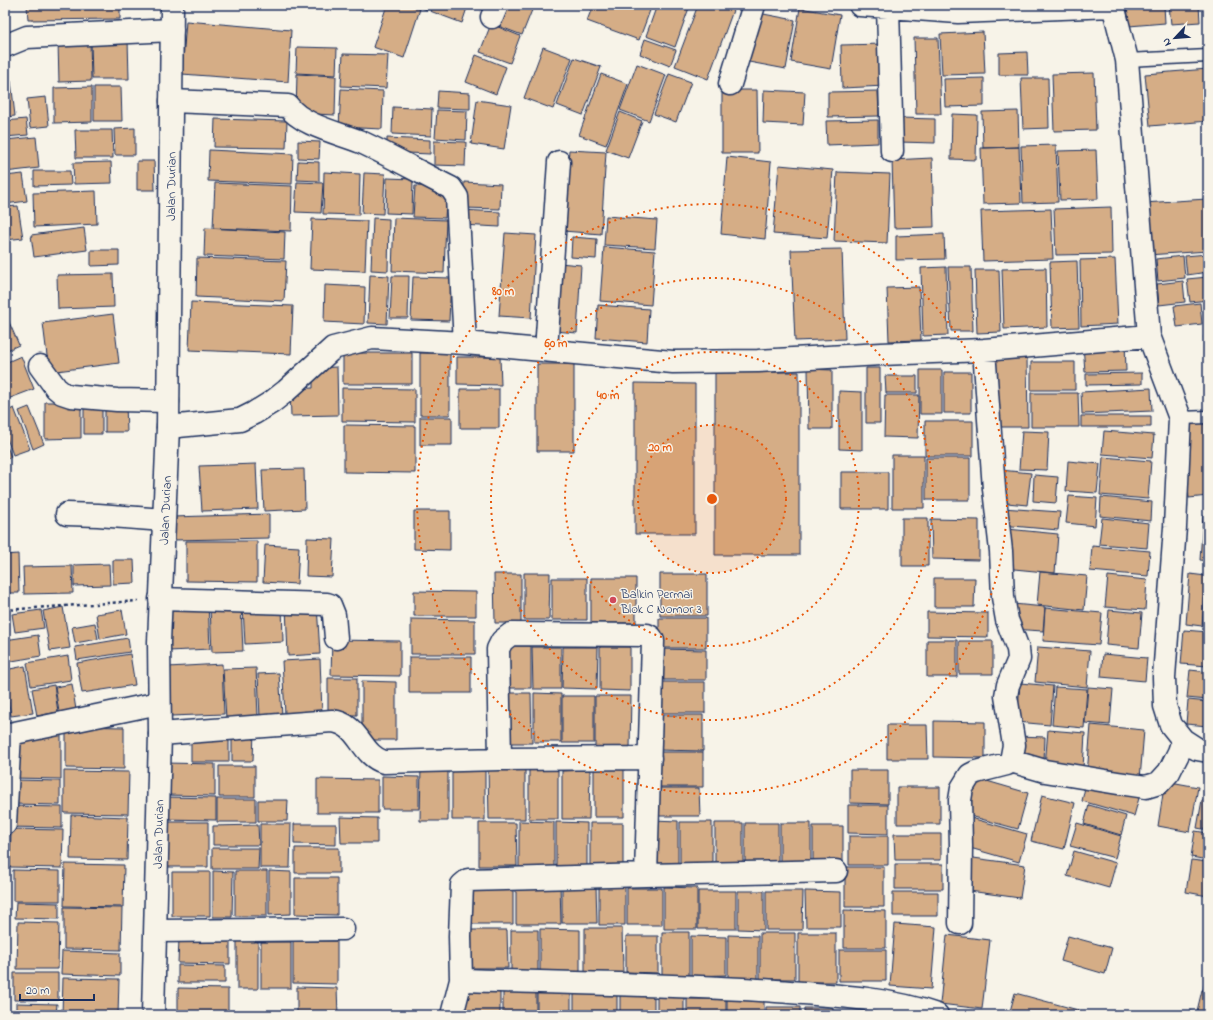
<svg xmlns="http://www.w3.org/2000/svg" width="1213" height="1020" font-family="'Indie Flower',sans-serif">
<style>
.building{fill:#d5ad86;stroke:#1b2f5e}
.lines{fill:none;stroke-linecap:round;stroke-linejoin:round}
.service-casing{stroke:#1b2f5e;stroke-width:15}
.minor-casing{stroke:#1b2f5e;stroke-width:25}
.tertiary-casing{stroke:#1b2f5e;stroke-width:25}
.path{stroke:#1b2f5e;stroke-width:2.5;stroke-dasharray:3 3;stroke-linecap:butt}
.service{stroke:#f7f3e8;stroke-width:12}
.minor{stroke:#f7f3e8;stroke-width:22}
.tertiary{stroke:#f7f3e8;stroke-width:22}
.ring{fill:none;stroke:#e8590c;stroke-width:2;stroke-dasharray:2 4}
.poi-dot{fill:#d1495b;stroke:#f7f3e8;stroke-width:1.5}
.labels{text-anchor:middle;stroke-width:3;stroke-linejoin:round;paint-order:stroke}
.street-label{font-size:13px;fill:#1b2f5e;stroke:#f7f3e8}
.poi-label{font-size:13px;fill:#1b2f5e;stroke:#f7f3e8;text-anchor:start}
.centre{fill:#e8590c;stroke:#f7f3e8;stroke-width:2}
.ring-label{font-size:12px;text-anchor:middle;font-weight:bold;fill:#e8590c;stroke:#f7f3e8;stroke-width:3;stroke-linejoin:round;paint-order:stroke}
</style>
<rect width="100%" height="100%" fill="#f7f3e8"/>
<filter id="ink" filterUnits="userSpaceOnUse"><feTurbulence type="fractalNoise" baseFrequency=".025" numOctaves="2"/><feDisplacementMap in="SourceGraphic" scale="8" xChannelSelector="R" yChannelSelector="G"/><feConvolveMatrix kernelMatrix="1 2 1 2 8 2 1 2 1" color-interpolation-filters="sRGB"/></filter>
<g filter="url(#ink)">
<path class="building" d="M27 5H120V19L28 20Z
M387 5H407L420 9 404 58 373 47Z
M413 5H429L427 10Z
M433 5H468L462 23 430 11Z
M500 5H534L522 35 493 24Z
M593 5H652L639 40 587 21Z
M657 5H690L675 47 646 36Z
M698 5H735L708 79 675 66Z
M1127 5H1164L1165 23 1129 26Z
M1169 5H1199L1200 22 1171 24Z
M800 8 840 15 831 69 791 62Z
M758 13 795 20 786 69 749 62Z
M186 21 291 30 288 82 182 74Z
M491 24 520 36 510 63 480 52Z
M983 32 985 74 942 75 940 34Z
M914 38H938L941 114H916Z
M645 39 676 50 670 66 640 54Z
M128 40 129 79H92L91 41Z
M90 41 91 81 59 82 58 42Z
M884 44 886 86 842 88 841 45Z
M297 47 337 48 336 75 296 73Z
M543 47 572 58 553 109 524 98Z
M1027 52 1028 75H999V53Z
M343 54 388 55 386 88 341 86Z
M476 55 506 67 496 94 466 82Z
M574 58 601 67 583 115 557 105Z
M637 64 666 75 649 121 620 110Z
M1208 69V121L1150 126 1145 74Z
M1094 73 1096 130 1054 131 1052 74Z
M297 74 336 76 335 115 296 113Z
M601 74 628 84 606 145 579 135Z
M669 74 691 82 676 122 654 114Z
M984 78V106L945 107 944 79Z
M1021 78H1048L1049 128 1023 129Z
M11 81 15 116 5 117V82Z
M92 87V122L54 123V88Z
M94 87H121L122 121H94Z
M341 89 383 91 382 129 339 127Z
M722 90H757L758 153H722Z
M764 90 805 92 803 125 763 123Z
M438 91 470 93V109L437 108Z
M878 91 879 116 828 117V92Z
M46 97 49 126 30 128 27 99Z
M477 100 511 105 504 149 471 144Z
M393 107 432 109 431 136 392 134Z
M437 110 467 111 466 140 435 138Z
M1018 111 1019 147 983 148 982 112Z
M620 112 642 121 628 158 606 150Z
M952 114 977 115 976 160 951 159Z
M900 118 935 119V143L899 142Z
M26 119 28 135 5 137V121Z
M215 119 287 121 286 148 214 147Z
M878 120V143L827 145 826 121Z
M135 128V155H115L114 129Z
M75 130H112L113 158H76Z
M36 137 39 168 5 172V140Z
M387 138 430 140V154L387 152Z
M298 141 320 142 319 159 298 158Z
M434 141 466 142 465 166 434 165Z
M1056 145 1058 202 1023 203 1021 146Z
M1019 147 1021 203 983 204 981 148Z
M209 150 293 154 292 184 208 181Z
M569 150 606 152 601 234 563 231Z
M1096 150 1098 199 1060 200 1058 151Z
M727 157 771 162 765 239 721 234Z
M932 158 934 227 894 228 892 160Z
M137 161H154L155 190H137Z
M298 161 319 162V181L297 180Z
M111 162 112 183 74 184 73 163Z
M779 165 833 170 827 238 773 234Z
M34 171H70L71 185 34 186Z
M324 172 360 174 359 215 323 214Z
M837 172 890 174 887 243 834 241Z
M364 173 385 174 383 214 362 213Z
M23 174 27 201 5 204V176Z
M387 178 413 179 412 214 386 213Z
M297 182 323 183 321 213 295 212Z
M464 182 501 184 500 209 463 208Z
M215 183 292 186 291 231 213 228Z
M415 186 447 187 445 218 413 217Z
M96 191 97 224 34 227 33 193Z
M1207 199 1208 251 1147 255 1143 203Z
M18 206 23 238 5 240V207Z
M1111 207 1112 254 1056 255 1054 209Z
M1051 209 1053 259 983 261 981 211Z
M461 210 500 212V227L461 225Z
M606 216 657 220 655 248 604 245Z
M373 218 389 219 388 271 371 270Z
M394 218 446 220 444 273 392 271Z
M312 219 367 221 365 271 310 269Z
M84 228 87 250 34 257 31 235Z
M205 228 285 232 284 259 204 256Z
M505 233 536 235 531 318 499 316Z
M944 234 945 259 896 260V236Z
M572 237 597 239 596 259 571 257Z
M604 247 655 251 651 305 600 301Z
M842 249 845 339 795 341 791 250Z
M91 250H119V265L91 266Z
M1208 254V272L1187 275 1185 256Z
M1183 256 1185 278 1158 281 1156 259Z
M197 258 286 261 284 301 196 297Z
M1115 259 1118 324 1081 326 1080 260Z
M1077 261 1079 327 1052 328 1050 262Z
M559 263 581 265 577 333 555 331Z
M946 267 948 335 923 336 921 268Z
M948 267H971L973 331H951Z
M1046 268 1047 327 1004 329 1002 269Z
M975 270H999L1001 332 977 333Z
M113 274 114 307 58 309 57 275Z
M370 275 389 276 387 324 368 323Z
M392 276H409L408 318H390Z
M413 277 451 278 449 321 411 320Z
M1208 277V300L1190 302 1187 279Z
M1183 281 1185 302 1159 305 1157 284Z
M325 285 365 287 364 324 324 322Z
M919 287 921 340 889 341 887 288Z
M191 302 293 306 291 354 189 350Z
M1200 303 1202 324 1177 327 1174 306Z
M598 305 649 309 647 342 596 338Z
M1208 305V325L1206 306Z
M5 313 19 345 5 351Z
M113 314 119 363 49 372 43 323Z
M1208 335V376L1204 336Z
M1125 342 1126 371 1085 372 1083 344Z
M343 353H412V384H343Z
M420 353H450V415H420Z
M21 356 34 389 5 400V363Z
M457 357H500L501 385 457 384Z
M1027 358 1028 427H992L991 359Z
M1031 362H1075V390H1031Z
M537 364H574V451H537Z
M337 367 338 415 291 416 290 389 313 388V368Z
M866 368H880V423H866Z
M808 369 832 370V429H809Z
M920 370H942V414H920Z
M715 372H799V555H715Z
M944 372H971V413H944Z
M1142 373V384L1086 385V374Z
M885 376H917V393H886Z
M635 383 695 384V534H635Z
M342 388 415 389V422L342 421Z
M1151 388 1152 411 1082 414 1081 392Z
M460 389H499V428H460Z
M839 391 862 392V450L839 449Z
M1031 393H1078L1079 427H1031Z
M885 395H919L918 438 884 437Z
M84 401H102V434H84Z
M45 402H81V438L45 439Z
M105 404H126L127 432H105Z
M29 407 44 444 33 449 19 411Z
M14 408 30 449 13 455 5 433V412Z
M1081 416H1151V427H1081Z
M420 417H452V445H420Z
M925 421H973V456H925Z
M1208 422V496L1189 498 1183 424Z
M344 425 415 426V473L344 472Z
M1022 431 1049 432 1047 470 1019 469Z
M1104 431 1154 435 1152 458 1102 454Z
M5 441 11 457 5 460Z
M892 455H924V508H892Z
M1103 457 1151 461 1148 499 1100 495Z
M926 458H970V500H926Z
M1068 461 1100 464 1097 493 1066 491Z
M256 464 258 509 202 511 199 466Z
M304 469 305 509 264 511 262 470Z
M1000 470 1031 473 1027 505 997 502Z
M841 472H888V509H841Z
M1034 475 1058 477 1056 503 1033 501Z
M1069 496 1097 498 1095 526 1066 523Z
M1101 497 1152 502 1151 521 1100 516Z
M1002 508 1060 512 1058 530 1001 525Z
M414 511H450V550L414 549Z
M269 514V538L173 540V517Z
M1203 516H1208V561L1200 560Z
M902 518H928V566H902Z
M1102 518 1149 523 1147 548 1099 544Z
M931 519 979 520V560L932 559Z
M1007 529 1058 534 1055 573 1004 568Z
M307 538 334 539 332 577 306 576Z
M186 541H257V582L186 581Z
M265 545 299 547 297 584 263 582Z
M1092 546 1150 551 1148 576 1090 571Z
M18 554 19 593H5V555Z
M113 560H134L135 583 113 584Z
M109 564 110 585 74 586V565Z
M72 566 73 593 24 594 23 567Z
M1040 572 1087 576 1084 610 1037 605Z
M524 573H550L549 620H524Z
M494 574H521V623H495Z
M660 574H707V616H660Z
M1190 574 1206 576 1202 626 1186 624Z
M1108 576 1147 580 1145 610 1105 607Z
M552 578H587V620H552Z
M591 578H636V623H591Z
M934 578H975L974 607H934Z
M1208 587V625H1205Z
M414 591 476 592V616H414Z
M208 602 210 649 169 651 166 604Z
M1013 604 1045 607 1043 631 1012 629Z
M282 605 283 642 245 644 243 607Z
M317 605 320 654 288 656 286 606Z
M241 606 243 651 212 652 210 607Z
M63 607 70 648 50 651 43 611Z
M1045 608 1102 613 1099 645 1043 641Z
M41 610 44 628 15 632 12 614Z
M122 610 126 634 100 639 96 614Z
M1109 610 1142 613 1139 648 1106 645Z
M927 612 988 613V637L927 636Z
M659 618H706V648H659Z
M411 619 475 620V654H411Z
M95 623 98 639 75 643 72 627Z
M1184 630 1208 632V666L1181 664Z
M38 635 41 656 6 662 5 640Z
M128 638 130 652 77 660 75 647Z
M332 640 400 641V676L331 675Z
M927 640H957V677H927Z
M959 641H993V674H959Z
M500 646H531V688H500Z
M532 647H561V689H533Z
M563 647H598L597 689 562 688Z
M600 647H630V691L600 690Z
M1038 647 1090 651 1087 687 1035 682Z
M659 649 706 650V680H659Z
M130 654 135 685 82 693 77 663Z
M1103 654 1147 658 1145 681 1101 677Z
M68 656 71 680 31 686 27 663Z
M409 657H471V693H409Z
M320 659 322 713 285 714 282 661Z
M222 664 224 714 171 716 168 667Z
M25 666 33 713 11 716 5 681V670Z
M256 668 258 717 226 719 223 669Z
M1190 670 1208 672V700L1187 698Z
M279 673 282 715 260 717 258 674Z
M328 678H357V715H328Z
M362 681 396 682V740H362Z
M658 682H705V713H658Z
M1020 683 1053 686 1050 725 1017 722Z
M72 684 76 710 59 712 55 687Z
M54 685 58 712 37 716 32 689Z
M1055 687 1087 689 1084 728 1052 725Z
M1088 687 1113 689 1110 725 1085 723Z
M503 693H531L532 743H503Z
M534 693 561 694V742H534Z
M562 696H594V743H562Z
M595 696H631L630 748H595Z
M5 700 8 721H5Z
M1188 700 1208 702V726L1186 724Z
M659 715H703V751L659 750Z
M934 721 985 722V758L934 757Z
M887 725H927L928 759H887Z
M1091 725 1144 730 1140 779 1087 775Z
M66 726 124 727V769L66 768Z
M232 730H254L253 761H232Z
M1048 730 1085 733 1083 769 1045 766Z
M15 734 61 735V779L14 778Z
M191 736H229V762H191Z
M1017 736 1045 737 1044 760 1016 759Z
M658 752H703V787H658Z
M165 763 215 764V796L165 795Z
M219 766H255V797H219Z
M421 766 448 767V821H420Z
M488 768 525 769V819H489Z
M529 768 558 769V819H529Z
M452 769H485V820H452Z
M594 769H624V817H594Z
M590 770 589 819H562V771Z
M850 770H888V804L850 803Z
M64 771 129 772 128 814 64 813Z
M382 776 419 777V809H382Z
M973 777 1028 793 1018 829 963 814Z
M317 779 378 780V813H317Z
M13 780 60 781V805L13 804Z
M1165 781 1198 787 1190 832 1158 826Z
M1086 783 1139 798 1134 816 1082 801Z
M897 787H940V824H897Z
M658 788H699L700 816H658Z
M1042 795 1075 803 1064 849 1031 841Z
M164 797 216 798V820L164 819Z
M217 799H256V822H217Z
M258 800H288L287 821H258Z
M1202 800 1208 801V830L1197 828Z
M848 805H888V834L848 833Z
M1089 805 1126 816 1121 835 1084 824Z
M10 806 62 807V828L10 827Z
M71 815 128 817 127 860 70 859Z
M340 817 377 818V843H341Z
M971 818 1027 834 1019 862 963 846Z
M653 820 678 821V867H653Z
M519 821 554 822V867H519Z
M164 822H208V867H164Z
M556 822 587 823V866H556Z
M680 822H712V868H680Z
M479 823H516L517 866H479Z
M590 823H623V867H590Z
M715 823H743V870H715Z
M745 823H778V869L745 868Z
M780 823H811V867H780Z
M1077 823 1121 836 1115 858 1070 846Z
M260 824H291L290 868H260Z
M294 824H336V845L294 844Z
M258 825 259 845H213V826Z
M813 826H843V867H813Z
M11 829 63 830 62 868 10 867Z
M1195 831 1208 833V860L1191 857Z
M894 834H941V860H895Z
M849 836H888V865H849Z
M212 848H259L258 869H212Z
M295 848H339V873H295Z
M1074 851 1116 863 1109 888 1067 876Z
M966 857 1025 865 1020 898 962 890Z
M1191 860 1208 862V896L1186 892Z
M65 864 124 865 123 907 64 906Z
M895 864H943V889H895Z
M845 867H884V907H845Z
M13 870 60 871V901H13Z
M213 871 233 872 232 917H213Z
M235 871H267V916H235Z
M269 871 291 872V914L269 915Z
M172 872H210V916H172Z
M295 878H337V915L295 914Z
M465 883 513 884V924H465Z
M516 884H560L561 924H516Z
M562 886H596L597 923H562Z
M599 886H625V925H599Z
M664 887 697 888V929H664Z
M627 888H662V925H627Z
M698 891H736V929H698Z
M738 891H764V930L738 929Z
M766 891H803L802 930H766Z
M805 891 841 892V927H806Z
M893 892H938V916H893Z
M16 902 59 903V919L15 918Z
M64 907 122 908 121 950 64 949Z
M844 910 886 911V948H844Z
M18 922 59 923 58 969H17Z
M895 924 936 927 931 989 890 986Z
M585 928H622L623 974 585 973Z
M540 929 580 930V975H540Z
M471 930H507L508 968H471Z
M511 930H538V974H511Z
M662 932H689V977L662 976Z
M760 933H795V979H760Z
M798 933H836V982H798Z
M728 935 758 936V979H728Z
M947 935 990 940 982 1009 940 1004Z
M626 936H658V973L626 972Z
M691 936 726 937V975L691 976Z
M1068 936 1112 948 1105 974 1061 961Z
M237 938H258V989H237Z
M179 939 230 940V964L178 963Z
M293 941H337V984L293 983Z
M261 942H291V988H261Z
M839 950H886V981H839Z
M62 951 120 953V976L61 974Z
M178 965 225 966V983H178Z
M14 973H58V1000H14Z
M1207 974H1208V991L1203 990Z
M63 978 119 979 118 1015H62Z
M465 985H500V1015H465Z
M503 985 536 986V1015H503Z
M297 987 337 988 338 1015H297Z
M537 987 571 988V1015H537Z
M574 987H617V1015H574Z
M178 988 228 989V1015H178Z
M1202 990 1208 992V1014L1197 1011Z
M620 991H654V1015H620Z
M657 992 684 993V1015H657Z
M1015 993 1078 1010 1076 1015H1009Z
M687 999H726V1015H687Z
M727 999H764V1015H727Z
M16 1003 57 1004 56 1015H16Z
M766 1007H800V1015H766Z
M804 1008H833V1015H804Z
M1190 1011 1206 1015H1189Z"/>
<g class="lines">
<defs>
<path id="service" d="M1127 60 1208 56
M1180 418 1208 417"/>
<path id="minor" d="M860 5 958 12 1113 6
M1113 5 1127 60 1149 336 1180 418 1175 527 1164 677 1165 706 1171 725 1183 740 1197 749 1208 751
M888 7 892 151
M492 17 497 5
M5 46 27 37 172 30
M730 84 754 5
M171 101 288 106C301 125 339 133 361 142 391 156 421 173 451 188L457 197 465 343
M546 350 559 162
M40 366 56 388 62 393 71 396 117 400 168 401
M168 427 240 420 254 413 272 402 286 391 333 348 372 338 465 343 673 362 758 361 881 354 984 350 1149 336
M67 514 98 515 164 520
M160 599 327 604 330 605 334 615 336 638
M160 734 332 721C360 724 360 755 384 762L500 759 498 649 502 641 511 634 647 635 651 637 653 641 646 875 468 880 462 885 460 936 461 980 452 1015
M5 735 159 703
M500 759 650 758
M1011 761 1045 771 1118 783 1146 787 1159 783 1169 772 1179 752 1183 740
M5 824 10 734
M646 875 836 871
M960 923 961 846 960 800 962 788 970 775 976 772 1007 764 1011 761 1014 745 1006 696 1008 685 1019 659 1018 649 1007 620 1003 597 1001 551 994 489 984 350
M156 931 343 929
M461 980C566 983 671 984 776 991 829 995 886 997 937 1015"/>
<g id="tertiary">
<path id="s1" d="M153 1015 160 734 159 642 168 427 172 5"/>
</g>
</defs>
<use href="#service" class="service-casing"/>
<use href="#minor" class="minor-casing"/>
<use href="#tertiary" class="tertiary-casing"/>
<path class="path" d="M5 610 138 601"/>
<use href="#service" class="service"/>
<use href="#minor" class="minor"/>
<use href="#tertiary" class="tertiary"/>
</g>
</g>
<circle cx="712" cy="499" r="74" fill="#e8590c" fill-opacity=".12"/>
<g class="ring">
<circle cx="712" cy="499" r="74"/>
<circle cx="712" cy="499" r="147"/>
<circle cx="712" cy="499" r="221"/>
<circle cx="712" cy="499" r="295"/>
</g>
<circle class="poi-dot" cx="613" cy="600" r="4"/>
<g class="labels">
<g class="street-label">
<text dy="5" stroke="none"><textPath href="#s1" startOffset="829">Jalan Durian</textPath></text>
<text dy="5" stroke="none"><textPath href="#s1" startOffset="505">Jalan Durian</textPath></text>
<text dy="5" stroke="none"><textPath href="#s1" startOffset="181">Jalan Durian</textPath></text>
</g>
<g class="poi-label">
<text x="621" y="598">Balkin Permai<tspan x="621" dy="15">Blok C Nomor 3</tspan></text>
</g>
</g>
<circle cx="712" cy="499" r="6" class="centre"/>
<g class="ring-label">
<text x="503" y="295">80 m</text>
<text x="556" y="347">60 m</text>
<text x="608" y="399">40 m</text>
<text x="660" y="451">20 m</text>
</g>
<rect width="1213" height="1020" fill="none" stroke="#f7f3e8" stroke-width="20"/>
<rect x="10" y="10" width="1193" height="1000" fill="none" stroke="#1b2f5e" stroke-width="1.5" filter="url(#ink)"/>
<g transform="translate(1175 38) rotate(244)" stroke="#f7f3e8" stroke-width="3" paint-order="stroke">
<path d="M0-3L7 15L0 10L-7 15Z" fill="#1b2f5e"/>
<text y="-6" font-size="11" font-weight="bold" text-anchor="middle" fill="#1b2f5e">N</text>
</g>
<path d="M20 994v6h74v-6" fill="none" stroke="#1b2f5e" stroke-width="2"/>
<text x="26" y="994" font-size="12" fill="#1b2f5e" stroke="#f7f3e8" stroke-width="3" paint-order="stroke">20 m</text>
</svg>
